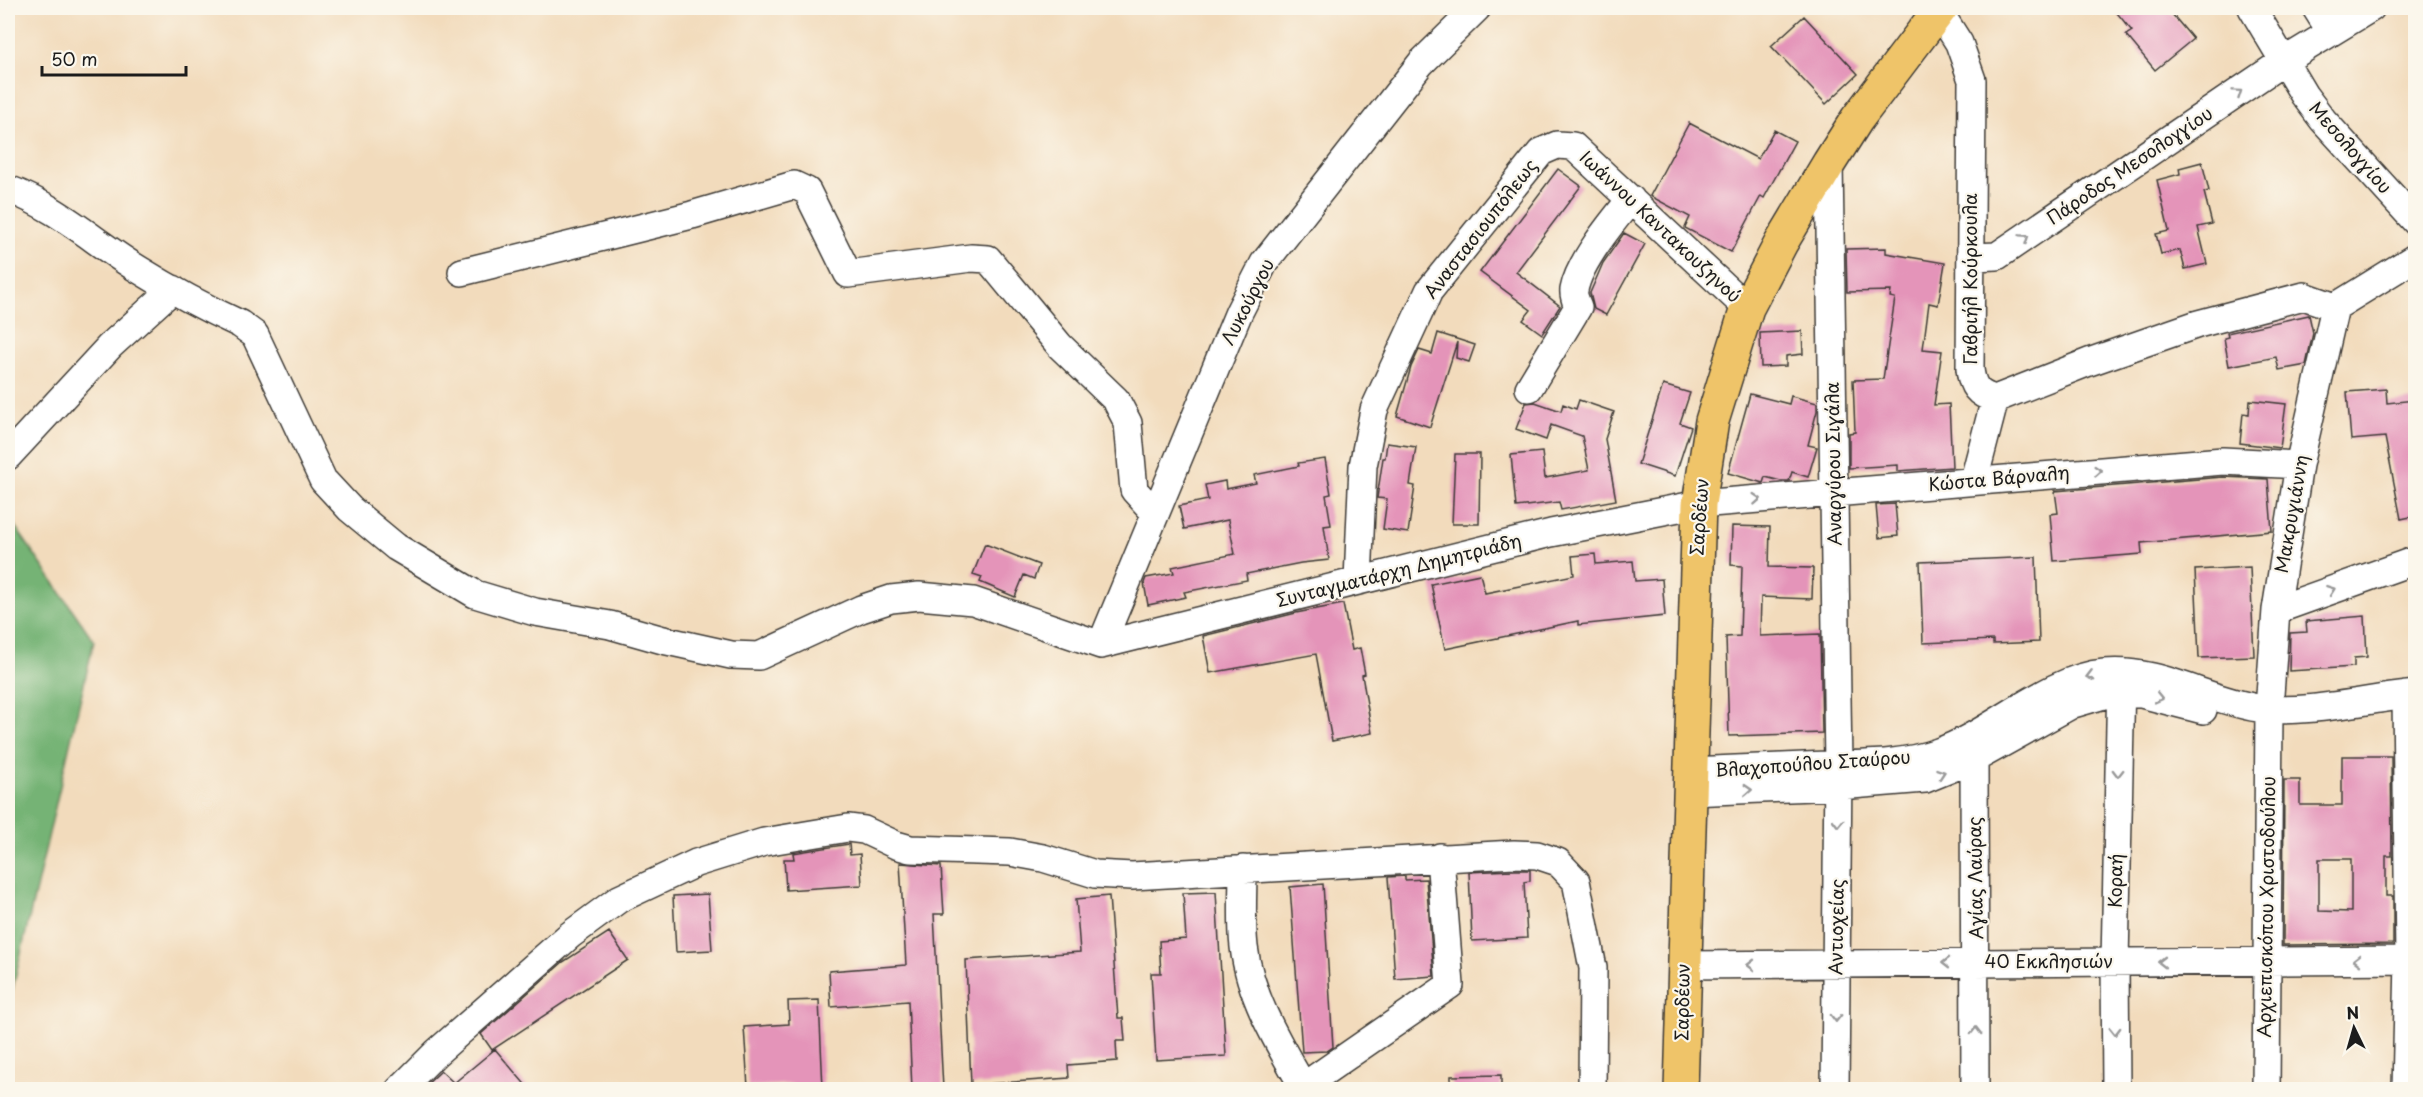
<svg xmlns="http://www.w3.org/2000/svg" width="2423" height="1097" font-family="'Playpen Sans',sans-serif">
<style>
.forest{fill:#74b374;stroke:#486848;stroke-width:1.5}
.building{fill:#e494b9;fill-rule:evenodd}
.lines{fill:none;stroke-linecap:round;stroke-linejoin:round}
.minor-casing{stroke:#3c3934;stroke-width:30}
.major-casing{stroke:#3c3934;stroke-width:36}
.minor{stroke:#fff;stroke-width:27}
.major{stroke:#efc469;stroke-width:33}
.oneway{stroke:#999}
.labels{text-anchor:middle;stroke-width:4.5;stroke-linejoin:round;paint-order:stroke}
.street-label{font-size:18px;fill:#1c1c1c;stroke:#fbf7ec}
</style>
<rect width="100%" height="100%" fill="#fbf7ec"/>
<filter id="ink" filterUnits="userSpaceOnUse"><feTurbulence type="fractalNoise" baseFrequency=".0167" numOctaves="2"/><feDisplacementMap in="SourceGraphic" scale="12" xChannelSelector="R" yChannelSelector="G"/><feConvolveMatrix kernelMatrix="1 2 1 2 8 2 1 2 1" color-interpolation-filters="sRGB"/></filter>
<filter id="wash" filterUnits="userSpaceOnUse"><feTurbulence type="fractalNoise" baseFrequency=".008" numOctaves="4" result="noise"/><feDisplacementMap in="SourceGraphic" scale="24" xChannelSelector="R" yChannelSelector="G"/><feGaussianBlur stdDeviation="1.35" result="paint"/><feColorMatrix in="noise" values="0 0 0 0 0 0 0 0 0 0 0 0 0 0 0 0 0 1.4 0 .05"/><feComposite in="paint" operator="in"/></filter>
<g filter="url(#wash)">
<rect width="100%" height="100%" fill="#f2dbbc"/>
<path class="forest" d="M8 516 94 641 8 1009Z"/>
<g id="blocks">
<path class="building" d="M2113 8H2167L2193 39 2155 70 2126 35 2132 31Z
M1804 16 1858 74 1826 104 1771 46Z
M1689 123 1758 159 1774 130 1795 141 1764 198 1761 196 1731 252 1685 228 1690 217 1650 196Z
M2202 162 2209 191 2204 192 2212 224 2198 227 2207 264 2185 269 2180 250 2161 254 2156 234 2169 231 2157 180 2180 174 2179 168Z
M1558 169 1581 186 1516 272 1560 306 1542 334 1523 320 1531 310 1480 272Z
M1624 233 1645 244 1606 315 1594 309 1590 293 1603 263Z
M1886 248V253L1945 263 1938 305 1929 303 1923 349 1942 351 1934 405 1949 404 1952 467 1898 471V465L1849 468V433L1855 432 1853 380 1883 379 1895 298 1890 297 1891 291 1847 292 1846 249Z
M2309 315 2313 333 2306 365 2279 370 2276 357 2229 366 2224 338 2228 337 2227 333Z
M1802 331 1803 354 1786 356V366L1761 367 1760 333Z
M1438 333 1475 345 1469 362 1456 358 1457 342 1430 427 1397 416 1411 367 1419 350 1432 354Z
M1663 385 1690 393 1680 423 1691 427 1675 476 1638 464Z
M2386 389 2387 403 2415 400V516L2401 519 2385 437 2351 440 2347 392Z
M1750 394 1789 404 1791 396 1817 403V411L1808 445 1817 447 1808 477 1792 472 1789 481H1781L1765 477 1763 483 1728 473Z
M1579 400 1614 412 1605 439 1616 500 1561 510 1559 502 1516 507 1511 455 1542 452 1545 478 1589 470 1582 436 1551 425 1546 440 1516 429 1526 403 1535 402 1561 411 1563 404 1576 409Z
M2250 400 2286 404 2280 448 2240 443 2243 413 2249 414Z
M1387 443 1416 447 1410 485 1415 486 1408 533 1383 529 1387 499 1377 498 1383 458H1385Z
M1455 454H1480L1479 524H1452Z
M1325 459 1331 494 1326 495 1331 525 1324 526 1329 560 1301 563 1246 574 1247 580 1184 592 1186 597 1148 605 1144 583 1146 578 1174 573 1172 567 1235 554 1228 520 1184 529 1179 506 1208 500 1205 485 1225 481 1226 489 1256 483 1254 475 1299 466 1298 463Z
M2223 477 2268 479 2272 531 2141 543 2142 554 2054 561 2050 514 2058 513 2055 491Z
M1895 504 1898 536 1879 538 1876 505Z
M1732 526 1770 527 1769 567 1813 568 1812 599 1761 597 1760 636 1820 634 1822 733 1729 736 1726 637 1740 636 1742 566 1731 565Z
M985 544 1039 565 1034 579 1024 575 1015 597 980 582 982 577 973 574Z
M1595 554 1596 564 1633 561 1635 581 1662 579 1665 616 1578 625V621L1445 649 1431 584 1480 574 1485 593 1574 575 1572 556Z
M2036 557 2039 642 1993 644V640L1923 643 1920 562Z
M2250 567 2254 656 2199 658 2195 570Z
M1343 604 1352 650 1360 648 1365 674 1362 675 1372 733 1332 741 1316 654 1210 673 1203 636 1296 613Z
M2365 616 2367 657 2354 658V667L2289 671 2290 633 2307 632 2306 621Z
M2342 756H2391L2392 856H2386V896H2393V944L2283 945 2284 780H2300V805H2342ZM2319 859H2351V912L2319 911Z
M849 844 850 855 860 854 862 885 786 890 784 859H794L793 853Z
M900 863 941 866 944 914H934L943 1089H912L908 1001 831 1007 829 971 906 965Z
M1514 870H1530V881L1524 882 1527 938 1472 941 1469 872Z
M1405 876V880L1426 879 1434 976 1395 979 1388 877Z
M1323 884 1333 1047 1327 1051 1302 1052 1290 887Z
M1216 892 1226 1056 1156 1060 1151 973H1161L1159 941 1186 939 1183 893Z
M708 894 712 950 676 952 673 896Z
M1109 896 1118 1018H1123L1125 1041H1116L1117 1061 1068 1065 1069 1078 971 1085 966 960 1080 952 1076 899Z
M609 932 628 960 492 1050 481 1034 563 962Z
M819 1000 823 1089H792V1084L748 1087 744 1027 789 1024 788 1001Z
M495 1049 529 1089H422L441 1071 454 1083Z
M1501 1075V1089H1451V1076Z"/>
</g>
</g>
<g filter="url(#ink)">
<use href="#blocks" fill-opacity="0" stroke="#3c3934" stroke-width="1.5"/>
<g class="lines">
<defs>
<path id="minor" d="M2252 8 2304 95 2323 120 2416 222
M2316 8 2331 32
M1938 10 1959 43 1972 80 1970 369C1972 386 1977 394 1995 399L2089 362 2198 324 2304 296 2335 307
M1829 163 1838 765 1835 1090
M8 189C57 207 94 242 138 269 170 289 205 308 240 324L255 335 323 480 350 509 396 547 475 594 535 612 610 625 663 640 731 655 759 656 861 609 891 599 919 596 973 601 1101 645
M1972 257 1997 256 2284 61 2371 8
M462 272 692 215 794 185 807 191 848 274 971 258 988 259 1060 346 1116 400 1128 423 1134 490 1155 513
M2335 307 2416 257
M1529 388 1578 307C1576 302 1573 295 1574 290 1579 262 1613 221 1631 199
M8 456 110 346 173 289
M1974 480 1995 399
M1358 580 1363 466 1374 410 1429 291 1541 152 1557 145 1573 146 1747 308
M2276 610 2416 560
M1101 645 1551 533 1699 504 2223 461 2299 465
M1101 645 1239 312 1264 263 1421 63 1477 8
M1967 744 1974 759 1975 1090
M1690 771C1735 769 1780 767 1826 765 1863 764 1902 765 1938 752 1992 733 2048 678 2104 673 2159 668 2206 700 2258 708 2305 715 2367 699 2416 694
M1689 792 1839 786 1925 779 1974 759 2073 704 2107 694H2141L2203 710
M1243 869C1243 894 1241 921 1244 947 1250 998 1280 1046 1305 1090
M1683 965 2416 960
M399 1090 436 1053 570 935 619 899 696 863 764 842 848 828 864 830 896 845 910 849 1010 852 1043 858 1095 874 1132 876 1514 854 1537 855 1558 862 1576 881 1593 968 1592 1090
M1298 1090 1450 985 1440 857
M2116 1090 2115 962 2121 677
M2266 1090 2269 709 2276 610 2299 465 2335 307
M2406 1090 2409 960 2406 695"/>
<path id="major" d="M1681 1090 1699 504 1712 421 1747 308 1781 243 1829 163 1857 119 1941 8"/>
</defs>
<use href="#minor" class="minor-casing"/>
<use href="#major" class="major-casing"/>
<use href="#minor" class="minor"/>
<use href="#major" class="major"/>
</g>
<defs><path id="oneway-chevron" d="M-2-3.5L2.5 0L-2 3.5" fill="none" stroke-width="1.6" stroke-linecap="round" stroke-linejoin="round" transform="scale(1.5)"/></defs>
<g class="oneway">
<use href="#oneway-chevron" transform="translate(2238 93) rotate(-34)"/>
<use href="#oneway-chevron" transform="translate(2025 238) rotate(-34)"/>
<use href="#oneway-chevron" transform="translate(2098 471) rotate(-4)"/>
<use href="#oneway-chevron" transform="translate(1757 499) rotate(-4)"/>
<use href="#oneway-chevron" transform="translate(2331 590) rotate(-20)"/>
<use href="#oneway-chevron" transform="translate(2090 676) rotate(166)"/>
<use href="#oneway-chevron" transform="translate(2159 698) rotate(13)"/>
<use href="#oneway-chevron" transform="translate(1941 773) rotate(-19)"/>
<use href="#oneway-chevron" transform="translate(2118 773) rotate(91)"/>
<use href="#oneway-chevron" transform="translate(1748 790) rotate(-3)"/>
<use href="#oneway-chevron" transform="translate(1838 823) rotate(91)"/>
<use href="#oneway-chevron" transform="translate(2357 960) rotate(180)"/>
<use href="#oneway-chevron" transform="translate(2162 962) rotate(180)"/>
<use href="#oneway-chevron" transform="translate(1946 963) rotate(180)"/>
<use href="#oneway-chevron" transform="translate(1751 965) rotate(180)"/>
<use href="#oneway-chevron" transform="translate(1836 1018) rotate(91)"/>
<use href="#oneway-chevron" transform="translate(1976 1031) rotate(-90)"/>
<use href="#oneway-chevron" transform="translate(2115 1031) rotate(89)"/>
</g>
</g>
<g class="labels">
<g class="street-label">
<text transform="translate(2350 148) rotate(49)" y="6">Μεσολογγίου</text>
<text transform="translate(2130 166) rotate(-34)" y="6">Πάροδος Μεσολογγίου</text>
<text transform="translate(1660 227) rotate(43)" y="6">Ιωάννου Καντακουζηνού</text>
<text transform="translate(1481 229) rotate(-52)" y="6">Αναστασιουπόλεως</text>
<text transform="translate(1971 279) rotate(-90)" y="6">Γαβριήλ Κούρκουλα</text>
<text transform="translate(1248 302) rotate(-63)" y="6">Λυκούργου</text>
<text transform="translate(1834 464) rotate(-91)" y="6">Αναργύρου Σιγάλα</text>
<text transform="translate(1999 479) rotate(-5)" y="6">Κώστα Βάρναλη</text>
<text transform="translate(2292 514) rotate(-80)" y="6">Μακρυγιάννη</text>
<text transform="translate(1700 517) rotate(-86)" y="6">Σαρδέων</text>
<text transform="translate(1399 571) rotate(-14)" y="6">Συνταγματάρχη Δημητριάδη</text>
<text transform="translate(1813 764) rotate(-4)" y="6">Βλαχοπούλου Σταύρου</text>
<text transform="translate(1976 878) rotate(-91)" y="6">Αγίας Λαύρας</text>
<text transform="translate(2116 881) rotate(-89)" y="6">Κοραή</text>
<text transform="translate(2267 907) rotate(-89)" y="6">Αρχιεπισκόπου Χριστοδούλου</text>
<text transform="translate(1837 927) rotate(-89)" y="6">Αντιοχείας</text>
<text x="2049" y="968">40 Εκκλησιών</text>
<text transform="translate(1683 1002) rotate(-89)" y="6">Σαρδέων</text>
</g>
</g>
<rect width="2423" height="1097" fill="none" stroke="#fbf7ec" stroke-width="30"/>
<g transform="translate(2354 1028) rotate(355)" stroke="#fbf7ec" stroke-width="4.5" paint-order="stroke">
<path d="M0-4.5L10 22L0 15L-10 22Z" fill="#1c1c1c"/>
<text y="-9" font-size="16" font-weight="bold" text-anchor="middle" fill="#1c1c1c">N</text>
</g>
<path d="M42 66v9h144v-9" fill="none" stroke="#1c1c1c" stroke-width="3"/>
<text x="51" y="66" font-size="18" fill="#1c1c1c" stroke="#fbf7ec" stroke-width="4.5" paint-order="stroke">50 m</text>
</svg>
